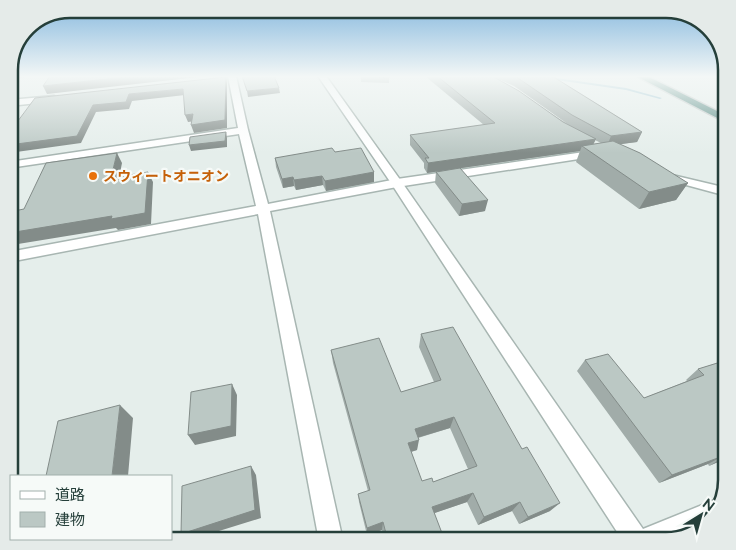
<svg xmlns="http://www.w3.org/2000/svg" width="736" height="550" font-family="Raleway,'Noto Sans JP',sans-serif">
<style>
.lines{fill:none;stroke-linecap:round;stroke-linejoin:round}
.stream{fill:#91bfcf;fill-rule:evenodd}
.minor-casing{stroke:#a8b6b2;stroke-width:3}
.tertiary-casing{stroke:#a8b6b2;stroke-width:3}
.trunk-casing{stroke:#c2c9c8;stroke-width:3}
.minor{fill:#fff;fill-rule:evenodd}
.tertiary{fill:#fff;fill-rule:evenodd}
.trunk{fill:#4f867e;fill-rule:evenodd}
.wall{fill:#a1aca9;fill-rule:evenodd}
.shaded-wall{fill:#838c89}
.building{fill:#bbc8c4;stroke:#838c89;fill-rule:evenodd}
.food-dot{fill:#e8710a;stroke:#f6faf8;stroke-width:2}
.labels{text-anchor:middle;stroke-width:4.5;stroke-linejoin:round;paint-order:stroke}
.far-food-label{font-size:14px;font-weight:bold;fill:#c56008;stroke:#f6faf8;text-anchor:start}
.rim{fill:none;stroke:#253f3a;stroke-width:2.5}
</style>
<rect width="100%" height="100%" fill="#e5eeeb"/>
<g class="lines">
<path class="stream" d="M543 76 626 88 662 98 660 99 626 90 529 76Z"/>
<defs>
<path id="minor" d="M228 76H236L248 130 268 204 397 179 598 150 603 153 598 156 397 187 270 211 343 541H319L258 214 9 262V252L256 206 239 134 9 168V162L238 128Z
M54 96 58 99 57 101 9 106V100Z
M668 174 727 188V196L664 179 662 177Z"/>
<path id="tertiary" d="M318 76H326L401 181 643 529 717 499 721 501 715 518 667 541H623L391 183Z"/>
<path id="trunk" d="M9 76H24L9 80Z
M636 76H647L727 116V123Z"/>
</defs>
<use href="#minor" class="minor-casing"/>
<use href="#tertiary" class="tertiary-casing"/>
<use href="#trunk" class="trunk-casing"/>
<use href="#minor" class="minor"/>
<use href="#tertiary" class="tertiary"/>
<use href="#trunk" class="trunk"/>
</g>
<path class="wall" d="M361 76H389V83L361 82Z
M425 76H492L569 125 514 86 492 76H552L642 132 637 142 620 144 688 183 676 200 639 209 576 162 580 151 427 173 424 168V163L410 145V135L484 125ZM595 140 601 143 593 144Z
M335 152 374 172V182L326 191 323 185 296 190 294 186 283 188 276 167 275 158Z
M436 172 485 211 459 216 435 183Z
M727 259V265L724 263Z
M421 334 550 511 519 524 512 511 478 525 467 502 434 513 445 541H385L382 530 367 535 359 502 358 494 368 491 333 363 331 350 401 392 434 382 419 347ZM450 428 468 469 433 482 422 481 411 452 417 450 418 438Z
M585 360 644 398 687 381 686 380 698 369 727 360V458L709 466 708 464 659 483 577 371Z"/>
<path class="shaded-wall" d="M9 76H12L14 81 9 87Z
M134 76H207L47 94 43 86Z
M226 77 227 84V128L194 133 191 125Z
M279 88 280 93 248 97 247 91Z
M183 89 185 95 132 101 129 109 96 112 81 143 9 153V145L93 105 129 94Z
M193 114 195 121 188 122 185 115Z
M226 132 227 138V147L191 151 189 145Z
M642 132 637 142 607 146 611 136Z
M596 139 591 149 582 146 580 151 427 173 428 163Z
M117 153 122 163 117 188 111 178Z
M148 172 153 182 151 224 118 230 116 228 18 244 17 247 9 248V233Z
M374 172V182L326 191 325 181Z
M322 176 323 185 296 190 294 180Z
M293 177 294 186 283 188 282 179Z
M688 183 676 200 639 209 649 192Z
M488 200 485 211 459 216 462 204Z
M232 384 237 395 236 436 195 445 188 435Z
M120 405 133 418 128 476H112Z
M454 417 450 428 413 439 415 429Z
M419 440 417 450 407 453 408 443Z
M723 456 708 464 659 483 672 475Z
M727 456V458L709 466 724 457Z
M251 466 256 475 261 518 190 540 181 534Z
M473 493 467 502 429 515 432 507Z
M520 502 512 511 478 525 484 517Z
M560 503 550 511 519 524 528 517Z
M383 522 382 530 367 535V528Z
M109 539H127L126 541H109Z"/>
<path class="building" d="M50 76H134L43 86Z
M242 76H274L279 88 247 91Z
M361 76H389V78Z
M437 76H492L519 91 563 122 596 139 428 163 425 158H429L410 135 495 123Z
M515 76H552L642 132 611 136 572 115Z
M226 77 225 120 191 125 193 114 185 115 183 89 129 94 126 102 93 105 77 136 9 145V133L35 98Z
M226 132 225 141 189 145 190 137Z
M613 141 640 153 688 183 649 192 582 146Z
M332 148 335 152 361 148 374 172 325 181 322 176 294 180 293 177 282 179 275 158Z
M117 153 111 178 148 172 145 213 111 219 112 216 9 233V212L24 209 46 163Z
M460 168 488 200 462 204 436 172Z
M453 327 522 449 527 447 560 503 528 517 520 502 484 517 473 493 432 507 445 541H388L383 522 367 528 358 494 370 490 331 350 379 338 401 392 441 380 421 334ZM454 417 477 466 433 482 432 478 422 481 408 443 419 440 415 429Z
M608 354 644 398 704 375 698 369 727 360V456L724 457 723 456 672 475 585 360Z
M232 384 231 426 188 435 191 392Z
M120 405 112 476H46L58 421Z
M251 466 255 510 181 534 182 486Z
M61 539H109V541H69Z"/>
<linearGradient id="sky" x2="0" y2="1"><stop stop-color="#85b8de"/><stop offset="0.5" stop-color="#f3f7f6"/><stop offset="1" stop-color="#f3f7f6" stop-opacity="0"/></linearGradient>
<rect width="736" height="153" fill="url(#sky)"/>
<circle class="food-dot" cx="93" cy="176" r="5"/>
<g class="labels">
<g class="far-food-label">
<text x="103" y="181">スウィートオニオン</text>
</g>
</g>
<path d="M0 0H736V550H0ZM70 18H666A52 52 0 0 1 718 70V480A52 52 0 0 1 666 532H70A52 52 0 0 1 18 480V70A52 52 0 0 1 70 18Z" fill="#e5ebe9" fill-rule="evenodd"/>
<path class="rim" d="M70 18H666A52 52 0 0 1 718 70V480A52 52 0 0 1 666 532H70A52 52 0 0 1 18 480V70A52 52 0 0 1 70 18Z"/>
<rect x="10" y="475" width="162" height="65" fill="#f6faf8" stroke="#a2afac"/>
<rect x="20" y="491" width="25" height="8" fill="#ffffff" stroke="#a2afac"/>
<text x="55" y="500" font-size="15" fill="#253f3a">道路</text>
<rect x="20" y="512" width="25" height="15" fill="#bbc8c4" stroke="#a2afac"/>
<text x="55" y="525" font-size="15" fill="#253f3a">建物</text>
<g transform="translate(701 515) rotate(37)" stroke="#f6faf8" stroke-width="4" paint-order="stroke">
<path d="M0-4L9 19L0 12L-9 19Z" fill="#253f3a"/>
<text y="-8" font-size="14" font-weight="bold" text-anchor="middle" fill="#253f3a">N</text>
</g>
</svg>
